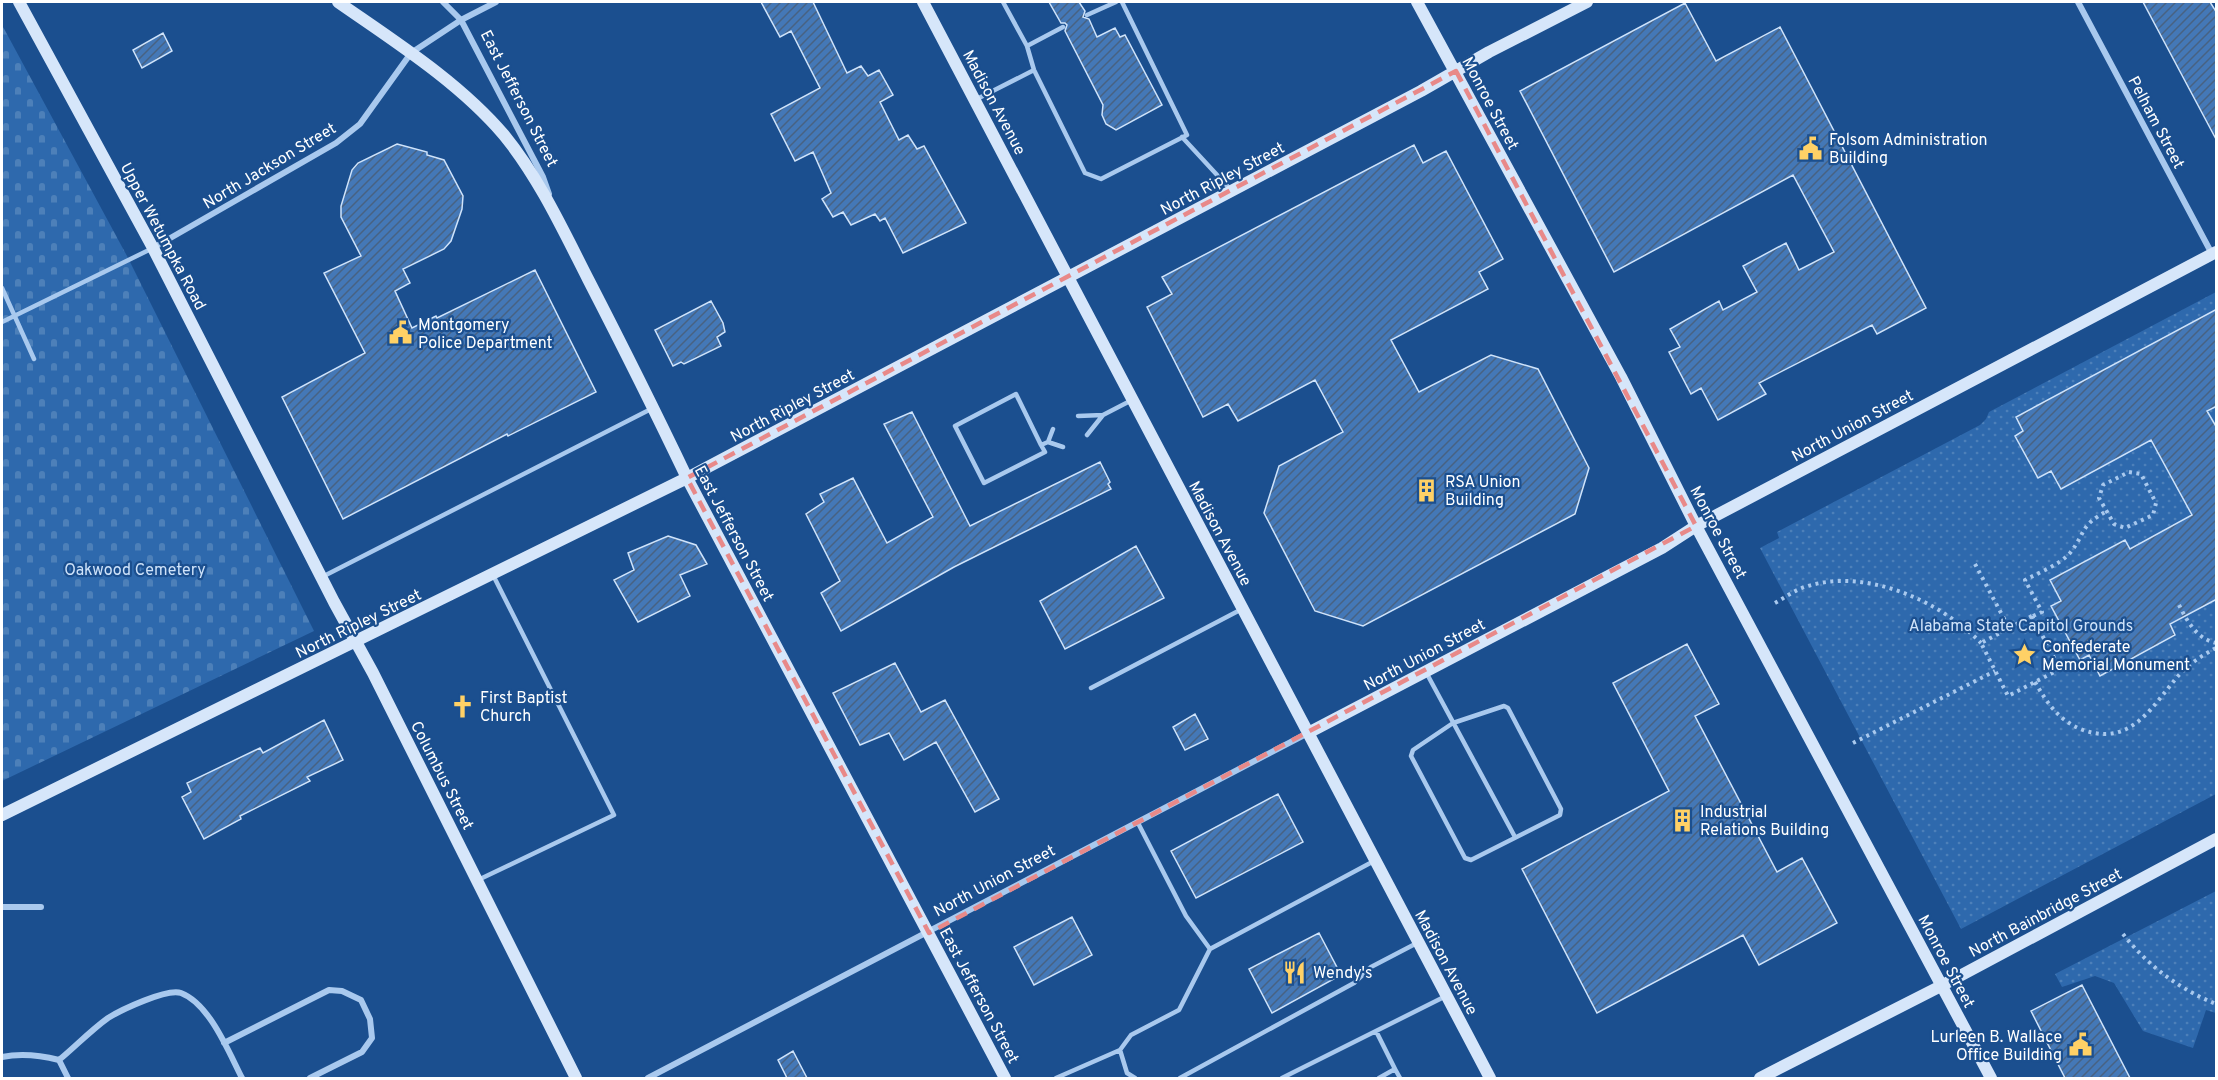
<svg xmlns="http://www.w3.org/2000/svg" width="2218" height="1080" font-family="Overpass,sans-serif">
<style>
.cemetery{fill:url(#cemetery-stones)}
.park{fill:url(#park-dots)}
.building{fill:url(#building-hatch);stroke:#cfe3fa;stroke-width:1.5}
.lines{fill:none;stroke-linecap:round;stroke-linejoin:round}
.path{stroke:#a9c9ee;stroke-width:4;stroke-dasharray:3 4.5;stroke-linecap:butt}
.lane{stroke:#a9c9ee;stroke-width:4.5}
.street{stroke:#a9c9ee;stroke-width:6}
.secondary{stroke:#d6e6fa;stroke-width:12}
.marked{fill:none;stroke:#e88989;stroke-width:4.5;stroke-dasharray:12 8;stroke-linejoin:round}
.labels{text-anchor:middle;stroke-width:4.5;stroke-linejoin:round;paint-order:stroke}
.street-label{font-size:16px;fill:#fff;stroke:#1b4f8f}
.poi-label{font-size:16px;fill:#fff;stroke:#1b4f8f;text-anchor:start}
.park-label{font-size:16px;fill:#cfe3fa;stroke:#1b4f8f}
</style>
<defs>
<pattern id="cemetery-stones" width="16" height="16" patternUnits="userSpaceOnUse" patternTransform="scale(1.5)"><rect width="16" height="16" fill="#2e69ad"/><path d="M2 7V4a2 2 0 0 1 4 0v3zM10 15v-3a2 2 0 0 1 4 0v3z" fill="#4d80b9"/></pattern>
<pattern id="park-dots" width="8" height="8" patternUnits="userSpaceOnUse" patternTransform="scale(1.5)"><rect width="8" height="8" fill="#2e69ad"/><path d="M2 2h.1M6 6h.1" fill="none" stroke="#4d80b9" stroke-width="1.8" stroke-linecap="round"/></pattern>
<pattern id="building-hatch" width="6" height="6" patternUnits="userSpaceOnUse" patternTransform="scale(1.5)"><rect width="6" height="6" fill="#4478b7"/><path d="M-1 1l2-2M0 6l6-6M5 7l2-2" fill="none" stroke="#486282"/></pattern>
</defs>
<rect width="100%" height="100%" fill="#1b4f8f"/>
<path class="cemetery" d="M2 25 127 256 314 631 2 781Z"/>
<path class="park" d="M2216 292V794L1961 929 1760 548 1779 538 1777 532 1980 425 1986 419 1989 412Z
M2216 891V1013L2206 1010 2193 1048 2143 1031 2114 983 2095 976 2062 987 2055 974Z"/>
<path class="building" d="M761 2H813L847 73 861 66 868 76 879 70 893 95 880 102 899 140 908 135 917 149 924 146 966 223 903 253 885 218 880 221 875 214 851 225 843 212 833 217 822 199 831 193 813 152 795 161 771 114 820 88 791 31 780 37Z
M1049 2H1079L1085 11 1083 17 1089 19 1097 37 1115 28 1120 37 1125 35 1162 105 1116 130 1106 124 1102 115 1103 105 1065 31 1067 25 1065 23H1061Z
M2143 2H2210L2217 13V141Z
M1685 3 1716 61 1780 27 1926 308 1877 334 1872 325 1759 383 1766 394 1718 420 1701 388 1691 394 1669 352 1680 347 1670 329 1719 301 1723 310 1757 292 1743 266 1786 243 1799 270 1834 252 1793 175 1614 272 1520 91Z
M163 33 172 51 142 68 133 50Z
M397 144 427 152V155L444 160 463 196 462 209 451 241 444 249 403 269 410 283 395 291 412 328 436 316 437 318 535 270 596 392 508 436 507 434 343 519 282 397 365 353 324 273 361 256 341 217V206L352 170 358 163Z
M1414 145 1423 163 1446 151 1503 259 1479 272 1488 289 1391 340 1419 392 1491 355 1538 369 1589 468 1575 514 1363 626 1315 611 1264 513 1279 466 1343 432 1315 380 1238 421 1228 404 1203 417 1147 307 1172 294 1162 277Z
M711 301 723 323 725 332 717 337 721 346 684 364 681 362 673 366 655 330Z
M2217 309V406L2207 411 2217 428V599L2170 624 2175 635 2100 676 2089 655 2080 660 2051 606 2061 601 2050 580 2125 540 2130 549 2192 515 2151 440 2061 489 2051 471 2038 478 2015 436 2023 431 2016 417Z
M912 412 970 526 1100 462 1110 482 1108 484 1111 489 954 567 841 631 821 593 840 581 806 514 824 502 820 494 853 478 887 543 933 517 884 424Z
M668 536 696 545 707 564 680 575 690 596 638 622 614 580 634 570 628 553Z
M1136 546 1164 598 1065 649 1040 601Z
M1687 644 1719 704 1695 716 1777 872 1802 858 1837 923 1759 965 1743 935 1597 1013 1522 869 1669 791 1613 683Z
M895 663 921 712 945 700 999 799 975 812 936 742 904 760 889 733 860 745 833 693Z
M1195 714 1208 739 1185 750 1173 727Z
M324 720 343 760 307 777 310 781 240 816 241 819 204 839 182 797 191 792 187 783 260 748 263 753Z
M1278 794 1303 842 1196 898 1171 851Z
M1072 917 1092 955 1034 985 1014 947Z
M1319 933 1341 975 1272 1013 1249 969Z
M2082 985 2130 1078H2065L2031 1011Z
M793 1051 807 1078H787L778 1060Z"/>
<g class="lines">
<path class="path" d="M2129 472 2141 474 2156 503 2153 515 2125 528 2114 524 2099 498 2103 485Z
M1975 564 2009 628
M1775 603C1786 597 1796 589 1808 586 1867 568 1940 601 1981 643
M2179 605C2187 621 2197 639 2216 643
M2032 616 2060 669 2008 696 1981 643Z
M2033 616 2042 612 2025 580C2040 572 2059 565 2070 553 2086 533 2079 526 2107 511
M2035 682C2047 703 2059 721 2083 730 2132 747 2152 706 2179 675 2190 663 2203 655 2216 648
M1853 743 1995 671
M2123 934C2148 966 2179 989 2216 1004"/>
<path class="lane" d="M1003 2 1027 46 1034 70 1085 173 1101 179 1187 135 1122 2
M1087 15 1116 2
M1027 46 1063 27
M975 100 1034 70
M1182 137 1230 189
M2 288 34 359
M2 322 153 248
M1078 416 1103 415
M1087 435 1103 415 1132 400
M1048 442 1053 429
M1041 445 1045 452 984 483 955 426 1016 394 1041 445 1048 442 1063 447
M322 577 651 409
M1427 674 1515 837
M1091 688 1242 609
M1504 706 1508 708 1561 809 1560 815 1471 860 1465 858 1411 756 1413 750 1453 723Z
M1138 823 1186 916 1210 949
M478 880 614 815 493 575
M1376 1031 1395 1069 1379 1078
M1395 1069 1400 1078
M1056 1078 1120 1050
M1135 1078 1127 1073 1120 1050 1131 1035 1179 1010 1210 949 1374 861
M1180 1078 1354 983 1371 967 1417 943
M1282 1078 1444 997"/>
<path class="street" d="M443 2 461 20 543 177 549 194
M2078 2 2212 254
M153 248 336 143 360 124 411 53 461 20 496 2
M2 907H41
M224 1043 329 990 342 991 361 1000 370 1019 372 1038 362 1052 310 1078
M2 1057C22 1053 39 1055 59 1060L68 1078
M59 1060C75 1047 91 1030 108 1018 121 1010 167 988 181 993 210 1004 229 1053 242 1078
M648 1078 1308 733"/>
<path class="secondary" d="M19 2 153 248 334 602 373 673 576 1078
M338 2C394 41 459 82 504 135 539 178 563 230 588 279 622 345 655 411 687 478L1005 1078
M923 2 1490 1078
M1417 2 1621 377 1696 526 1991 1078
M1308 733 1662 548 1696 526 2216 252
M2 815 687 478 1421 91 1489 52 1587 2
M1760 1078 1941 986 2216 839"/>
</g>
<path class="marked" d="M1456 71 1696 526 929 933 687 478Z"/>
<defs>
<symbol id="civic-bare" viewBox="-9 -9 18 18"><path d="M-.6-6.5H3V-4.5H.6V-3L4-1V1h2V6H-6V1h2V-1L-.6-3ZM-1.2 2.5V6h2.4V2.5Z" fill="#ffd166" stroke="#1b4f8f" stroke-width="2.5" paint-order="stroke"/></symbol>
<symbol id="building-bare" viewBox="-9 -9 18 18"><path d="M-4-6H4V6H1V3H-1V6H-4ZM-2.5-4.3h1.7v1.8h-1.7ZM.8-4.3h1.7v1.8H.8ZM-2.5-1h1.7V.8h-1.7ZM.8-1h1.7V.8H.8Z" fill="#ffd166" stroke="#1b4f8f" stroke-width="2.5" paint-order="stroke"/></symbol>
<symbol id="sight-bare" viewBox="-9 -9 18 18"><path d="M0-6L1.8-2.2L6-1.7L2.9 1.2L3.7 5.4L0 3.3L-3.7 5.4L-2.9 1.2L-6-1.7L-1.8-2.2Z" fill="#ffd166" stroke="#1b4f8f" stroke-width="2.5" paint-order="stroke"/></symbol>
<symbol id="church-bare" viewBox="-9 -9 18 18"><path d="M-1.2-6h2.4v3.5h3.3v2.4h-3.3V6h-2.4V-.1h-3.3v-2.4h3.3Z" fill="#ffd166" stroke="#1b4f8f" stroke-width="2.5" paint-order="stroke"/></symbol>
<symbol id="restaurant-bare" viewBox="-9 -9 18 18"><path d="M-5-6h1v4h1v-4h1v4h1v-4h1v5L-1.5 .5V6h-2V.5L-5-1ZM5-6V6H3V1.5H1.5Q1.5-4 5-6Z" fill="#ffd166" stroke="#1b4f8f" stroke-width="2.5" paint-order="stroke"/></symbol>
</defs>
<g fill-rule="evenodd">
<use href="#civic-bare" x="1794" y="132" width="33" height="33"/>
<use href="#civic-bare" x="384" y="316" width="33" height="33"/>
<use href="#building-bare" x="1410" y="474" width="33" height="33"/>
<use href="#sight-bare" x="2008" y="638" width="33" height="33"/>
<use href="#church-bare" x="446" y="690" width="33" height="33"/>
<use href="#building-bare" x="1666" y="804" width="33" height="33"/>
<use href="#restaurant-bare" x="1278" y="956" width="33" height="33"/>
<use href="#civic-bare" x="2064" y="1028" width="33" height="33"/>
</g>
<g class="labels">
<g class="street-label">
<text transform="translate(520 98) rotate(63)" y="6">East Jefferson Street</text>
<text transform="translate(995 102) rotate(62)" y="6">Madison Avenue</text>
<text transform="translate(1491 103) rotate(62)" y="6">Monroe Street</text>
<text transform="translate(2157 122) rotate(62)" y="6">Pelham Street</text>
<text transform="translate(269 165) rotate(-31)" y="6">North Jackson Street</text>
<text transform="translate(1222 178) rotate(-28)" y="6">North Ripley Street</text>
<text transform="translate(164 236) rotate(62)" y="6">Upper Wetumpka Road</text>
<text transform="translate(792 405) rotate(-28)" y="6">North Ripley Street</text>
<text transform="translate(1852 425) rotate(-28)" y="6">North Union Street</text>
<text transform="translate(1719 532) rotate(62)" y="6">Monroe Street</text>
<text transform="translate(735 533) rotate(62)" y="6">East Jefferson Street</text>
<text transform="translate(1221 533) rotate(62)" y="6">Madison Avenue</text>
<text transform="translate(358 623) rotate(-26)" y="6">North Ripley Street</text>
<text transform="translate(1424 654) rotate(-28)" y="6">North Union Street</text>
<text transform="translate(443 775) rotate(63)" y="6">Columbus Street</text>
<text transform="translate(994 880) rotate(-28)" y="6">North Union Street</text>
<text transform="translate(2045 912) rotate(-28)" y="6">North Bainbridge Street</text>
<text transform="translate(1947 961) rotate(62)" y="6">Monroe Street</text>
<text transform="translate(1447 962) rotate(62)" y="6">Madison Avenue</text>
<text transform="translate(980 995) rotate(62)" y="6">East Jefferson Street</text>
</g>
<g class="poi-label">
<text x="1829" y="145">Folsom Administration<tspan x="1829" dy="18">Building</tspan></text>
<text x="418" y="330">Montgomery<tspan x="418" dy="18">Police Department</tspan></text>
<text x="1445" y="487">RSA Union<tspan x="1445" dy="18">Building</tspan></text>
<text x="2042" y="652">Confederate<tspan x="2042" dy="18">Memorial Monument</tspan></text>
<text x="480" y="703">First Baptist<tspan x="480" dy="18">Church</tspan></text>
<text x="1700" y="817">Industrial<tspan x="1700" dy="18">Relations Building</tspan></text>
<text x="1313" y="978">Wendy's</text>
<text x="2062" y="1042" text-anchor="end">Lurleen B. Wallace<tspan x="2062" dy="18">Office Building</tspan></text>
</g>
<g class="park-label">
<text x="135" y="575">Oakwood Cemetery</text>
<text x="2021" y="631">Alabama State Capitol Grounds</text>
</g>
</g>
<rect width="2218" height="1080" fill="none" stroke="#ffffff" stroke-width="6"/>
</svg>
